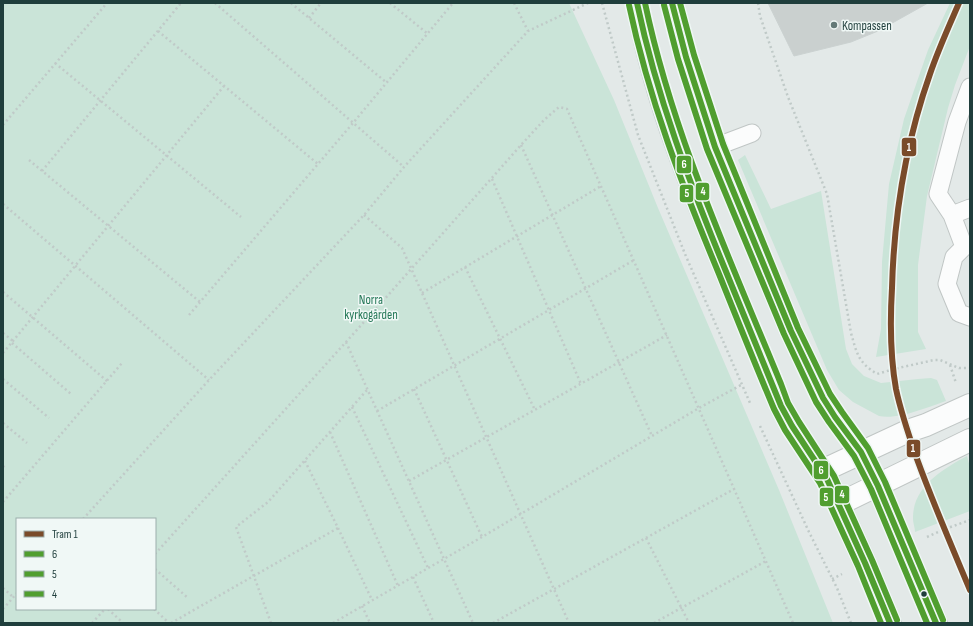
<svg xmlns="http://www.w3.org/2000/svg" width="973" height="626" font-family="'Sofia Sans Condensed',sans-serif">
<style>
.green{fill:#cae4d8;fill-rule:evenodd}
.building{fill:#cad0cf;stroke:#cbd2d1}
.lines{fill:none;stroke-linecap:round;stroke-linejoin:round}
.lane-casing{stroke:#c0c6c5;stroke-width:19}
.street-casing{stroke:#c0c6c5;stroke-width:24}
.secondary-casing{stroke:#bec7c6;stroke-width:24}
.path{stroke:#c0cac8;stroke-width:2.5;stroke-dasharray:2 3;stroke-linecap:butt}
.lane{stroke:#fbfcfc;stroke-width:17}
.street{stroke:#fbfcfc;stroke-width:22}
.secondary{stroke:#fbfcfc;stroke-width:22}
.bus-1-casing{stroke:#f0f8f6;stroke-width:9}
.bus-2-casing{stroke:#f0f8f6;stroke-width:9}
.bus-3-casing{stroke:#f0f8f6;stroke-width:9}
.bus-1{stroke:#509e2f;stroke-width:6}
.bus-2{stroke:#509e2f;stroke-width:6}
.bus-3{stroke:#509e2f;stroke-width:6}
.tram-1-casing{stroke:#f0f8f6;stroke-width:9}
.tram-1{stroke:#7a4b2a;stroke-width:6}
.poi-dot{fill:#647a78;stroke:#f0f8f6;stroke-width:1.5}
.bus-dot{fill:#1f3e3c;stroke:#f0f8f6;stroke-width:1.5}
.labels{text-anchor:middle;stroke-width:3;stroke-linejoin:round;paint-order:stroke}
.poi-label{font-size:13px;fill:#1f3e3c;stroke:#f0f8f6;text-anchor:start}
.park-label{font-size:13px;fill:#257858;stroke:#f0f8f6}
.line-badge{stroke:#f0f8f6;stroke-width:1.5}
.badge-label{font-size:11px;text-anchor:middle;font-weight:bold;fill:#fff}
</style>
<rect width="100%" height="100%" fill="#e3e9e8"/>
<path class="green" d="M3 3H569L614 100 658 208 779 490 833 623H3ZM17 519H155V609H17Z
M950 3H970V46L955 85 948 108 927 196 918 265V332L926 349 876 357 881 329 882 262 889 184 904 119 928 50Z
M745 155 771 209 821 191 846 349 852 364 864 376 881 383 918 379 931 378 937 380 946 401C928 407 898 420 879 416L853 402 839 390 827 370 738 160Z
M967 456 970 467V511L915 532C915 528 913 523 913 519 912 487 943 469 967 456Z"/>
<path class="building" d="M768 3H928L878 31 851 42 794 56Z"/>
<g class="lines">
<defs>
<path id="lane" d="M970 87 957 122 938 194 952 215 970 208
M715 147 752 133
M952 215 964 247
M970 245 964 247 954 257 947 284 959 313 970 317"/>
<path id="street" d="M822 471 908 431 926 425 970 405
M839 504 970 440"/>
<path id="secondary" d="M637 3C653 90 685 172 719 254 740 305 760 355 781 406L792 426 827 479 865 563 890 623
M672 3 686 57 715 147 791 331 823 398 835 417 861 452 878 486 936 623"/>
</defs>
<use href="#lane" class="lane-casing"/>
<use href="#street" class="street-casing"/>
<use href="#secondary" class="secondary-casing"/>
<path class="path" d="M215 3 404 167
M291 3 387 83
M390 3 428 34
M514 3 528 31
M602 3 638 135 685 254 750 403
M758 3 760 16 788 97 827 194 851 333C857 354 858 362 877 374L894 369 934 360H940L959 368H970
M309 18 321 3
M158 31 318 164
M55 63 241 217
M3 125 107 3
M521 145 652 436
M29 160 200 302
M42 171 181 3
M492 179 581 384
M3 204 209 380
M364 215 402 248 569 623
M465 267 535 410
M3 292 107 381
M422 293 601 186
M189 315 353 123 453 3
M3 333 13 341
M346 342 473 623
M12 343 71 394
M3 353 224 86
M950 365 956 383
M3 379 49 418
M414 389 482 537
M352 407 428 568
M377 411 634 260
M3 423 27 443
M760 426 809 532 837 588 851 623
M330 432 398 586
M3 466 5 468
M409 481 667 335
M3 502 122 363
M83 519 209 380 364 215 404 167 528 31 588 3
M338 528 372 600
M927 537 945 529 970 520
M646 538 689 623
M155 554 382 302 521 145 544 120 559 107 567 109 793 623
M155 569 188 598
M413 577 434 623
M832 579 842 574
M3 588 13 597
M362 606 370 623
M3 609 17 593
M108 609 123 623
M154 609 169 623
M92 623 105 609
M171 623 338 528 305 461
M271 623 236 527 268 502 367 390
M333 623 482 537 699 408 741 385
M493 623 734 489
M654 623 766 561"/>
<use href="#lane" class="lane"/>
<use href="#street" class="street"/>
<use href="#secondary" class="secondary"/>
<defs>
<path id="bus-1" d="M637 3C657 98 690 184 727 274 745 318 763 362 781 406L792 426 827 479 865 563 890 623
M672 3 686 57 715 147 791 331 823 398 835 417 861 452 878 486 936 623"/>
<path id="bus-2" d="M629 5C649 100 682 185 719 274 737 319 755 364 774 409L785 430 820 483 858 566 881 623
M664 5 678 59 707 149 784 334 816 402 829 422 854 456 871 489 927 623"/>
<path id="bus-3" d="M645 3C673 136 730 259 781 384L788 403 799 422 834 476 872 560 897 620
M680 3 694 55 723 144 798 328 830 394 842 412 868 448 885 482 943 620"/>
</defs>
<use href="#bus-1" class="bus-1-casing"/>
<use href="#bus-2" class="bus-2-casing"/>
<use href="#bus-3" class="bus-3-casing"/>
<use href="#bus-1" class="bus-1"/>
<use href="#bus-2" class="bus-2"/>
<use href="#bus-3" class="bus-3"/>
<defs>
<path id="tram-1" d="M959 3C949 26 938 50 930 74 906 142 894 215 892 288 890 321 890 355 896 389 901 413 909 436 917 459 933 503 952 547 970 590"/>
</defs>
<use href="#tram-1" class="tram-1-casing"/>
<use href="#tram-1" class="tram-1"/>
</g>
<circle class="poi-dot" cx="834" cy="25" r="4"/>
<circle class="bus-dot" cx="924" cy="594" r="3.5"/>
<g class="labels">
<g class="poi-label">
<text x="842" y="30">Kompassen</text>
</g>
<g class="park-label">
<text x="371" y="304">Norra<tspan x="371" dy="15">kyrkogården</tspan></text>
</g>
</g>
<g class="line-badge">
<rect x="901" y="137" width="16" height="20" rx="4" fill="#7a4b2a"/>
<rect x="676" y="155" width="16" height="19" rx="4" fill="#509e2f"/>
<rect x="695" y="182" width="15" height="19" rx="4" fill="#509e2f"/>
<rect x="679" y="184" width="15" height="19" rx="4" fill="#509e2f"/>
<rect x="906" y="439" width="15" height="19" rx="4" fill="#7a4b2a"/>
<rect x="813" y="460" width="16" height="20" rx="4" fill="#509e2f"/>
<rect x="834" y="485" width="16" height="19" rx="4" fill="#509e2f"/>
<rect x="819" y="487" width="15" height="20" rx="4" fill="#509e2f"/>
</g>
<g class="badge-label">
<text x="909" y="151">1</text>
<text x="684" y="168">6</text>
<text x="703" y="195">4</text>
<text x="687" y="197">5</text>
<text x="913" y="452">1</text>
<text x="821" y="474">6</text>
<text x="842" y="498">4</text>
<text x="826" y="501">5</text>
</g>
<rect width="973" height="626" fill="none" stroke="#1f3e3c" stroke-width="8"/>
<rect x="16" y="518" width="140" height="92" fill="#f0f8f6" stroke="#9caeac"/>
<rect x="24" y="531" width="20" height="6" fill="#7a4b2a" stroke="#9caeac"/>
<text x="52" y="538" font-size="12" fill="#1f3e3c">Tram 1</text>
<rect x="24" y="551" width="20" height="6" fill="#509e2f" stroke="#9caeac"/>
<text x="52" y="558" font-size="12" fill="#1f3e3c">6</text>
<rect x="24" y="571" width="20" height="6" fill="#509e2f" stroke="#9caeac"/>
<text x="52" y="578" font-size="12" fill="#1f3e3c">5</text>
<rect x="24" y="591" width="20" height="6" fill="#509e2f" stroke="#9caeac"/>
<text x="52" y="598" font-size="12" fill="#1f3e3c">4</text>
</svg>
